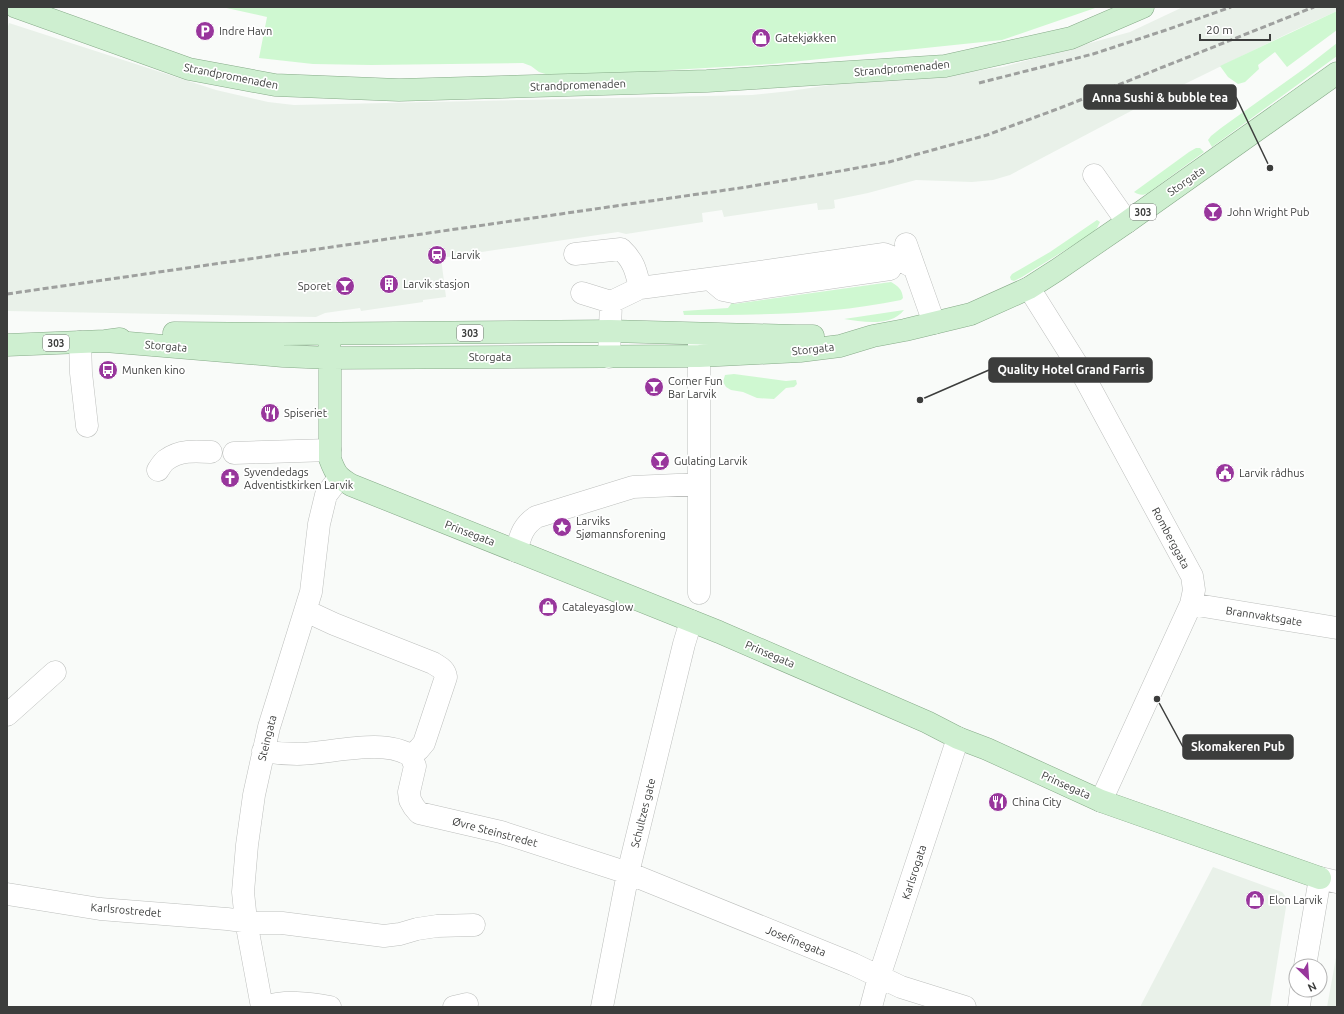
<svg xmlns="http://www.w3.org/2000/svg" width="1344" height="1014" font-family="Ubuntu,sans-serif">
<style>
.built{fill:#e9f1e9}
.green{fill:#cff8d1}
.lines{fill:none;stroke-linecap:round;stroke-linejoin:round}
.minor-casing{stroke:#bdbfbd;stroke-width:23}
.major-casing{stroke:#86aa88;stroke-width:23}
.minor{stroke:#fff;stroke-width:22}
.major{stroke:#ceefd0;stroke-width:22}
.rail{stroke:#9ea09e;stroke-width:3;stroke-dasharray:6 3;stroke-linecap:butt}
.labels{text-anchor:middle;stroke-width:3.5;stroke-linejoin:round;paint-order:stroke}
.shield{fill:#fff;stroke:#767776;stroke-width:1}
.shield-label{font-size:10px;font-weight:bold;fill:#3c3d3c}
.poi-label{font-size:11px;fill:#3c3d3c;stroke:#fff;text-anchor:start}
.street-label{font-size:11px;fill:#3c3d3c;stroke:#fff}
.leader{fill:none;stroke:#3c3d3c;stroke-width:1.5}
.callout-dot{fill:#3c3d3c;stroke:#fff;stroke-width:1.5}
.callout{fill:#3c3d3c;stroke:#3c3d3c;stroke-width:1.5}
.callout-label{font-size:12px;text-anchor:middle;font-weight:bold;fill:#fff}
</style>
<rect width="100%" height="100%" fill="#f9fbf9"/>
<path class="built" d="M1183 7H1337V11L1291 32 1150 101 1010 175 993 180 972 182 916 180 868 193 834 200 835 208 832 209 818 210 817 203 724 217 722 210 702 213 703 222 626 234 618 232 441 258 446 297 423 300V302L361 311 360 308 325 313 316 317 7 311V30L9 23 216 90 268 102 294 105 752 95 790 91 837 84 909 80 1003 67 1130 32Z
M1213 867 1282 892 1286 897 1287 901 1270 1007H1140Z
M1337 952V1007H1327Z"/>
<path class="green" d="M222 7H1098L1002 40 772 64 555 77 539 72 531 66 523 63 371 65 313 64 259 58 267 17Z
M1337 11V30L1287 67 1275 52 1258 65 1259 69 1245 82 1238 84 1228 77 1220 66Z
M1337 43V56L1212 147 1208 140 1211 136 1221 128 1305 68Z
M1196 148H1200L1204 152 1148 193C1143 196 1139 195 1134 192L1189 152Z
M1097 220 1100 222 1097 228 1091 234 1022 277 1014 281 1011 280 1010 277 1012 274 1050 252Z
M891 282C898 286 902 289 903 298L901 300C829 315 756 315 684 315L683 311 728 308 733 301 734 304Z
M904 310C891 327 863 322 844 319Z
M734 374 786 381 796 380 797 384 794 387 786 388 774 399 757 398 743 392 731 390 726 387 723 382 725 375Z"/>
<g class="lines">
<defs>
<path id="minor" d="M1094 175 1127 222
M906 244 934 323
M575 254 621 249C634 261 636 271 640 288
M710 279 723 290 733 292 890 269
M1029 288 1081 371 1192 576 1194 590 1191 604 1101 801
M582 293 611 302 640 288 731 276 884 254 902 261 913 267
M80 342 81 373 87 426
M609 357 611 302
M234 453 330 450
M158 470C160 467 163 462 166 460 179 450 195 451 211 452
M516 551C521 535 522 527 536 517L633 487 699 484V338
M699 593V484
M1191 604 1337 628
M306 611 334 624 433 663C439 667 445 669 446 677L424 743 419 749 411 756
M7 715 55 672
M263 751C274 753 286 754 297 754 329 754 384 737 411 756L415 766 409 792 410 800 414 807 419 813 501 832 628 873 853 964 901 987 965 1007
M7 894 100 909 227 919 258 923H282L384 936 400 934 417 929 437 926 474 925
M1305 966 1320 878 1337 882
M262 1007 246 921 243 892 247 845 254 795 269 727 311 592 319 524 326 495 339 478
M264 1007C285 1000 309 1003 330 1007
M454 1007 467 1004
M602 1007 628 873 684 644 691 621
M871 1007 879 977 958 738
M1299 1007 1301 990"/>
<path id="major" d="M16 7 189 69 275 85 399 90 707 81 945 66 1071 38 1143 7
M174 333 282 334 610 331 796 336H813
M329 334 330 358V459C336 475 338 477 351 485L719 632 927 722 958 738 987 749 1101 801 1320 878
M105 341 283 356 330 358 699 356 800 351 840 346 873 336 905 330 971 314 1029 288 1057 270 1127 222 1337 73
M7 345 105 341 120 339"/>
</defs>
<use href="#minor" class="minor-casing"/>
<use href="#major" class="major-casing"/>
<use href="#minor" class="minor"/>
<use href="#major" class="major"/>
<path class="rail" d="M979 83 1093 54 1166 30 1231 7
M7 294 747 187 846 170 889 162 987 135 1060 108 1314 7"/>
</g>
<defs>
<symbol id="parking-disc" viewBox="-11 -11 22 22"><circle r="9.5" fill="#98369c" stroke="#fff"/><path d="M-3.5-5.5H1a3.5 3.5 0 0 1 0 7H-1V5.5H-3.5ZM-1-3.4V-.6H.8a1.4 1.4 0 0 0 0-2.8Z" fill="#fff"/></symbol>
<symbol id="shop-disc" viewBox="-11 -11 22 22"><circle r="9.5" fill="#98369c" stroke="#fff"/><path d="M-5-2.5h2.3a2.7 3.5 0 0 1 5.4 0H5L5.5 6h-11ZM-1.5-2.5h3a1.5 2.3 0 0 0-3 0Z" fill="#fff"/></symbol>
<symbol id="bar-disc" viewBox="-11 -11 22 22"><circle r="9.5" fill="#98369c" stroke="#fff"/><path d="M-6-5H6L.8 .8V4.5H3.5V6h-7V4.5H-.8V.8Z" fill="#fff"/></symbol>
<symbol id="station-disc" viewBox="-11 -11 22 22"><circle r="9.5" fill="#98369c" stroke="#fff"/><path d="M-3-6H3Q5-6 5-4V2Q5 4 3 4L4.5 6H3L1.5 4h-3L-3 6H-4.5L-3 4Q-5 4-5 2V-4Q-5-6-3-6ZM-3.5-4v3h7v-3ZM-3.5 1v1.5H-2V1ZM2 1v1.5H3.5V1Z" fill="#fff"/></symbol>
<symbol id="building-disc" viewBox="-11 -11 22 22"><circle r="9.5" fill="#98369c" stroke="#fff"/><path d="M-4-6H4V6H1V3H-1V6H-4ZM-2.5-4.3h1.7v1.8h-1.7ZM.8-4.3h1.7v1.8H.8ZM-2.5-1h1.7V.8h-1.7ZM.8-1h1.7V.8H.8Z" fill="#fff"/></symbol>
<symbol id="bus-disc" viewBox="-11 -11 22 22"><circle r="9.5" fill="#98369c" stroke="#fff"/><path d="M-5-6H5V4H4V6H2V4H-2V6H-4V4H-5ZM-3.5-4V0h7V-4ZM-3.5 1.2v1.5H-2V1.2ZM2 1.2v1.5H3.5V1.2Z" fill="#fff"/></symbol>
<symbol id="restaurant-disc" viewBox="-11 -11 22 22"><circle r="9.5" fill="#98369c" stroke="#fff"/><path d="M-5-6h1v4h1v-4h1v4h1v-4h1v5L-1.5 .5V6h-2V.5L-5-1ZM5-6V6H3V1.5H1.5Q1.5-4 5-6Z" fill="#fff"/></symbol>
<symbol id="civic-disc" viewBox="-11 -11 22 22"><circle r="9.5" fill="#98369c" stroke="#fff"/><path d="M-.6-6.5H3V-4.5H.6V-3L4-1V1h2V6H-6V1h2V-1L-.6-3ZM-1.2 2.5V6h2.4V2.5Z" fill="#fff"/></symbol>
<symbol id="church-disc" viewBox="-11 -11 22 22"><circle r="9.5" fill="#98369c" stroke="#fff"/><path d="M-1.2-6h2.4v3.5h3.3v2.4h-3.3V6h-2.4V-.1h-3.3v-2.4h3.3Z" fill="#fff"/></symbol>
<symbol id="sight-disc" viewBox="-11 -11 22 22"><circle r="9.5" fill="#98369c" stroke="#fff"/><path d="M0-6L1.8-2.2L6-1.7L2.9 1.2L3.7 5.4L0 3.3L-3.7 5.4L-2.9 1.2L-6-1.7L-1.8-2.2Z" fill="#fff"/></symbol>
</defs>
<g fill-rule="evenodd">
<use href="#parking-disc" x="194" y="20" width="22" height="22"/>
<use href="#shop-disc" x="750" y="27" width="22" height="22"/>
<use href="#bar-disc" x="1202" y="201" width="22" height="22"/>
<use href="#station-disc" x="426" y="244" width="22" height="22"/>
<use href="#building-disc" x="378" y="273" width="22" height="22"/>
<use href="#bar-disc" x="334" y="275" width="22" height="22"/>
<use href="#bus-disc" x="97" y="359" width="22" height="22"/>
<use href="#bar-disc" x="643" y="376" width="22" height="22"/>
<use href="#restaurant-disc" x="259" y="402" width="22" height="22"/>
<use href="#bar-disc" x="649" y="450" width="22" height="22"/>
<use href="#civic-disc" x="1214" y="462" width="22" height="22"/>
<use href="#church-disc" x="219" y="467" width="22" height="22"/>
<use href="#sight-disc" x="551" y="516" width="22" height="22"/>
<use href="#shop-disc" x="537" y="596" width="22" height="22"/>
<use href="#restaurant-disc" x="987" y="791" width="22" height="22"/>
<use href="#shop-disc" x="1244" y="889" width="22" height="22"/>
</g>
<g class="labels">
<g class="shield">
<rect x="1130" y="204" width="26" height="16" rx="3"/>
<rect x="457" y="325" width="26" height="16" rx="3"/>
<rect x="43" y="335" width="26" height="16" rx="3"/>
</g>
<g class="shield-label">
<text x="1143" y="216">303</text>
<text x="470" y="337">303</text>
<text x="56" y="347">303</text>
</g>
<g class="poi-label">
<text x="219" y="35">Indre Havn</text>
<text x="775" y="42">Gatekjøkken</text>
<text x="1227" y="216">John Wright Pub</text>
<text x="451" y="259">Larvik</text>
<text x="403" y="288">Larvik stasjon</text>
<text x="331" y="290" text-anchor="end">Sporet</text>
<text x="122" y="374">Munken kino</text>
<text x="668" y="385">Corner Fun<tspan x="668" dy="13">Bar Larvik</tspan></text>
<text x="284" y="417">Spiseriet</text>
<text x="674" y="465">Gulating Larvik</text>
<text x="244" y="476">Syvendedags<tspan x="244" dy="13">Adventistkirken Larvik</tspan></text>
<text x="1239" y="477">Larvik rådhus</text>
<text x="576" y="525">Larviks<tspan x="576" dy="13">Sjømannsforening</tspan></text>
<text x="562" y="611">Cataleyasglow</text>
<text x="1012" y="806">China City</text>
<text x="1269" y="904">Elon Larvik</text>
</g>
<g class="street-label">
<text transform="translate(902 68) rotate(-5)" y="4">Strandpromenaden</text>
<text transform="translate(231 76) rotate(11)" y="4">Strandpromenaden</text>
<text transform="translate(578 85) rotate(-2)" y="4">Strandpromenaden</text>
<text transform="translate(1186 181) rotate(-35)" y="4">Storgata</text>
<text transform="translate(166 346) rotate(5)" y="4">Storgata</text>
<text transform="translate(813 349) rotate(-6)" y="4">Storgata</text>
<text x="490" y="361">Storgata</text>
<text transform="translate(470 533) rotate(21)" y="4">Prinsegata</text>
<text transform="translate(1171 538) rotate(62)" y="4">Romberggata</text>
<text transform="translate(1264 616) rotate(9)" y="4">Brannvaktsgate</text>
<text transform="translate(770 654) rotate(23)" y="4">Prinsegata</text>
<text transform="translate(267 738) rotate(-76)" y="4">Steingata</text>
<text transform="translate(1066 785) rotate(24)" y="4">Prinsegata</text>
<text transform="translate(643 813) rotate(-76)" y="4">Schultzes gate</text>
<text transform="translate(495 832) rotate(15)" y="4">Øvre Steinstredet</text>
<text transform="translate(914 872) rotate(-72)" y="4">Karlsrogata</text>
<text transform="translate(126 910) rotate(5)" y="4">Karlsrostredet</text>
<text transform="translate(796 941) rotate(22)" y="4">Josefinegata</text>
</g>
</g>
<path class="leader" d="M1270 168L1236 97M920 400L989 370M1157 699L1183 747"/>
<g class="callout-dot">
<circle cx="1270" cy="168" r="4"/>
<circle cx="920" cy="400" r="4"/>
<circle cx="1157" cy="699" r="4"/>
</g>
<g class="callout">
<rect x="1084" y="85" width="152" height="24" rx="4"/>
<rect x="989" y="358" width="163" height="24" rx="4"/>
<rect x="1183" y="735" width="110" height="24" rx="4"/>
</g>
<g class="callout-label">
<text x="1160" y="102">Anna Sushi &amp; bubble tea</text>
<text x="1071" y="374">Quality Hotel Grand Farris</text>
<text x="1238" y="751">Skomakeren Pub</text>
</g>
<rect width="1344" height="1014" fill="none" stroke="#3c3d3c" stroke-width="16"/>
<g transform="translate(1308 978) rotate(155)"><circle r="19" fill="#ffffff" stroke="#b1b1b1"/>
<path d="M0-3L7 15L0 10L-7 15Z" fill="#98369c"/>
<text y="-6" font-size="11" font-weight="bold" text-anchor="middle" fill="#3c3d3c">N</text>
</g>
<path d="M1200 34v6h70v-6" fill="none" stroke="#3c3d3c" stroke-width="2"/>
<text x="1206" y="34" font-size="12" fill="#3c3d3c" stroke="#ffffff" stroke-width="3" paint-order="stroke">20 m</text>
</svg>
